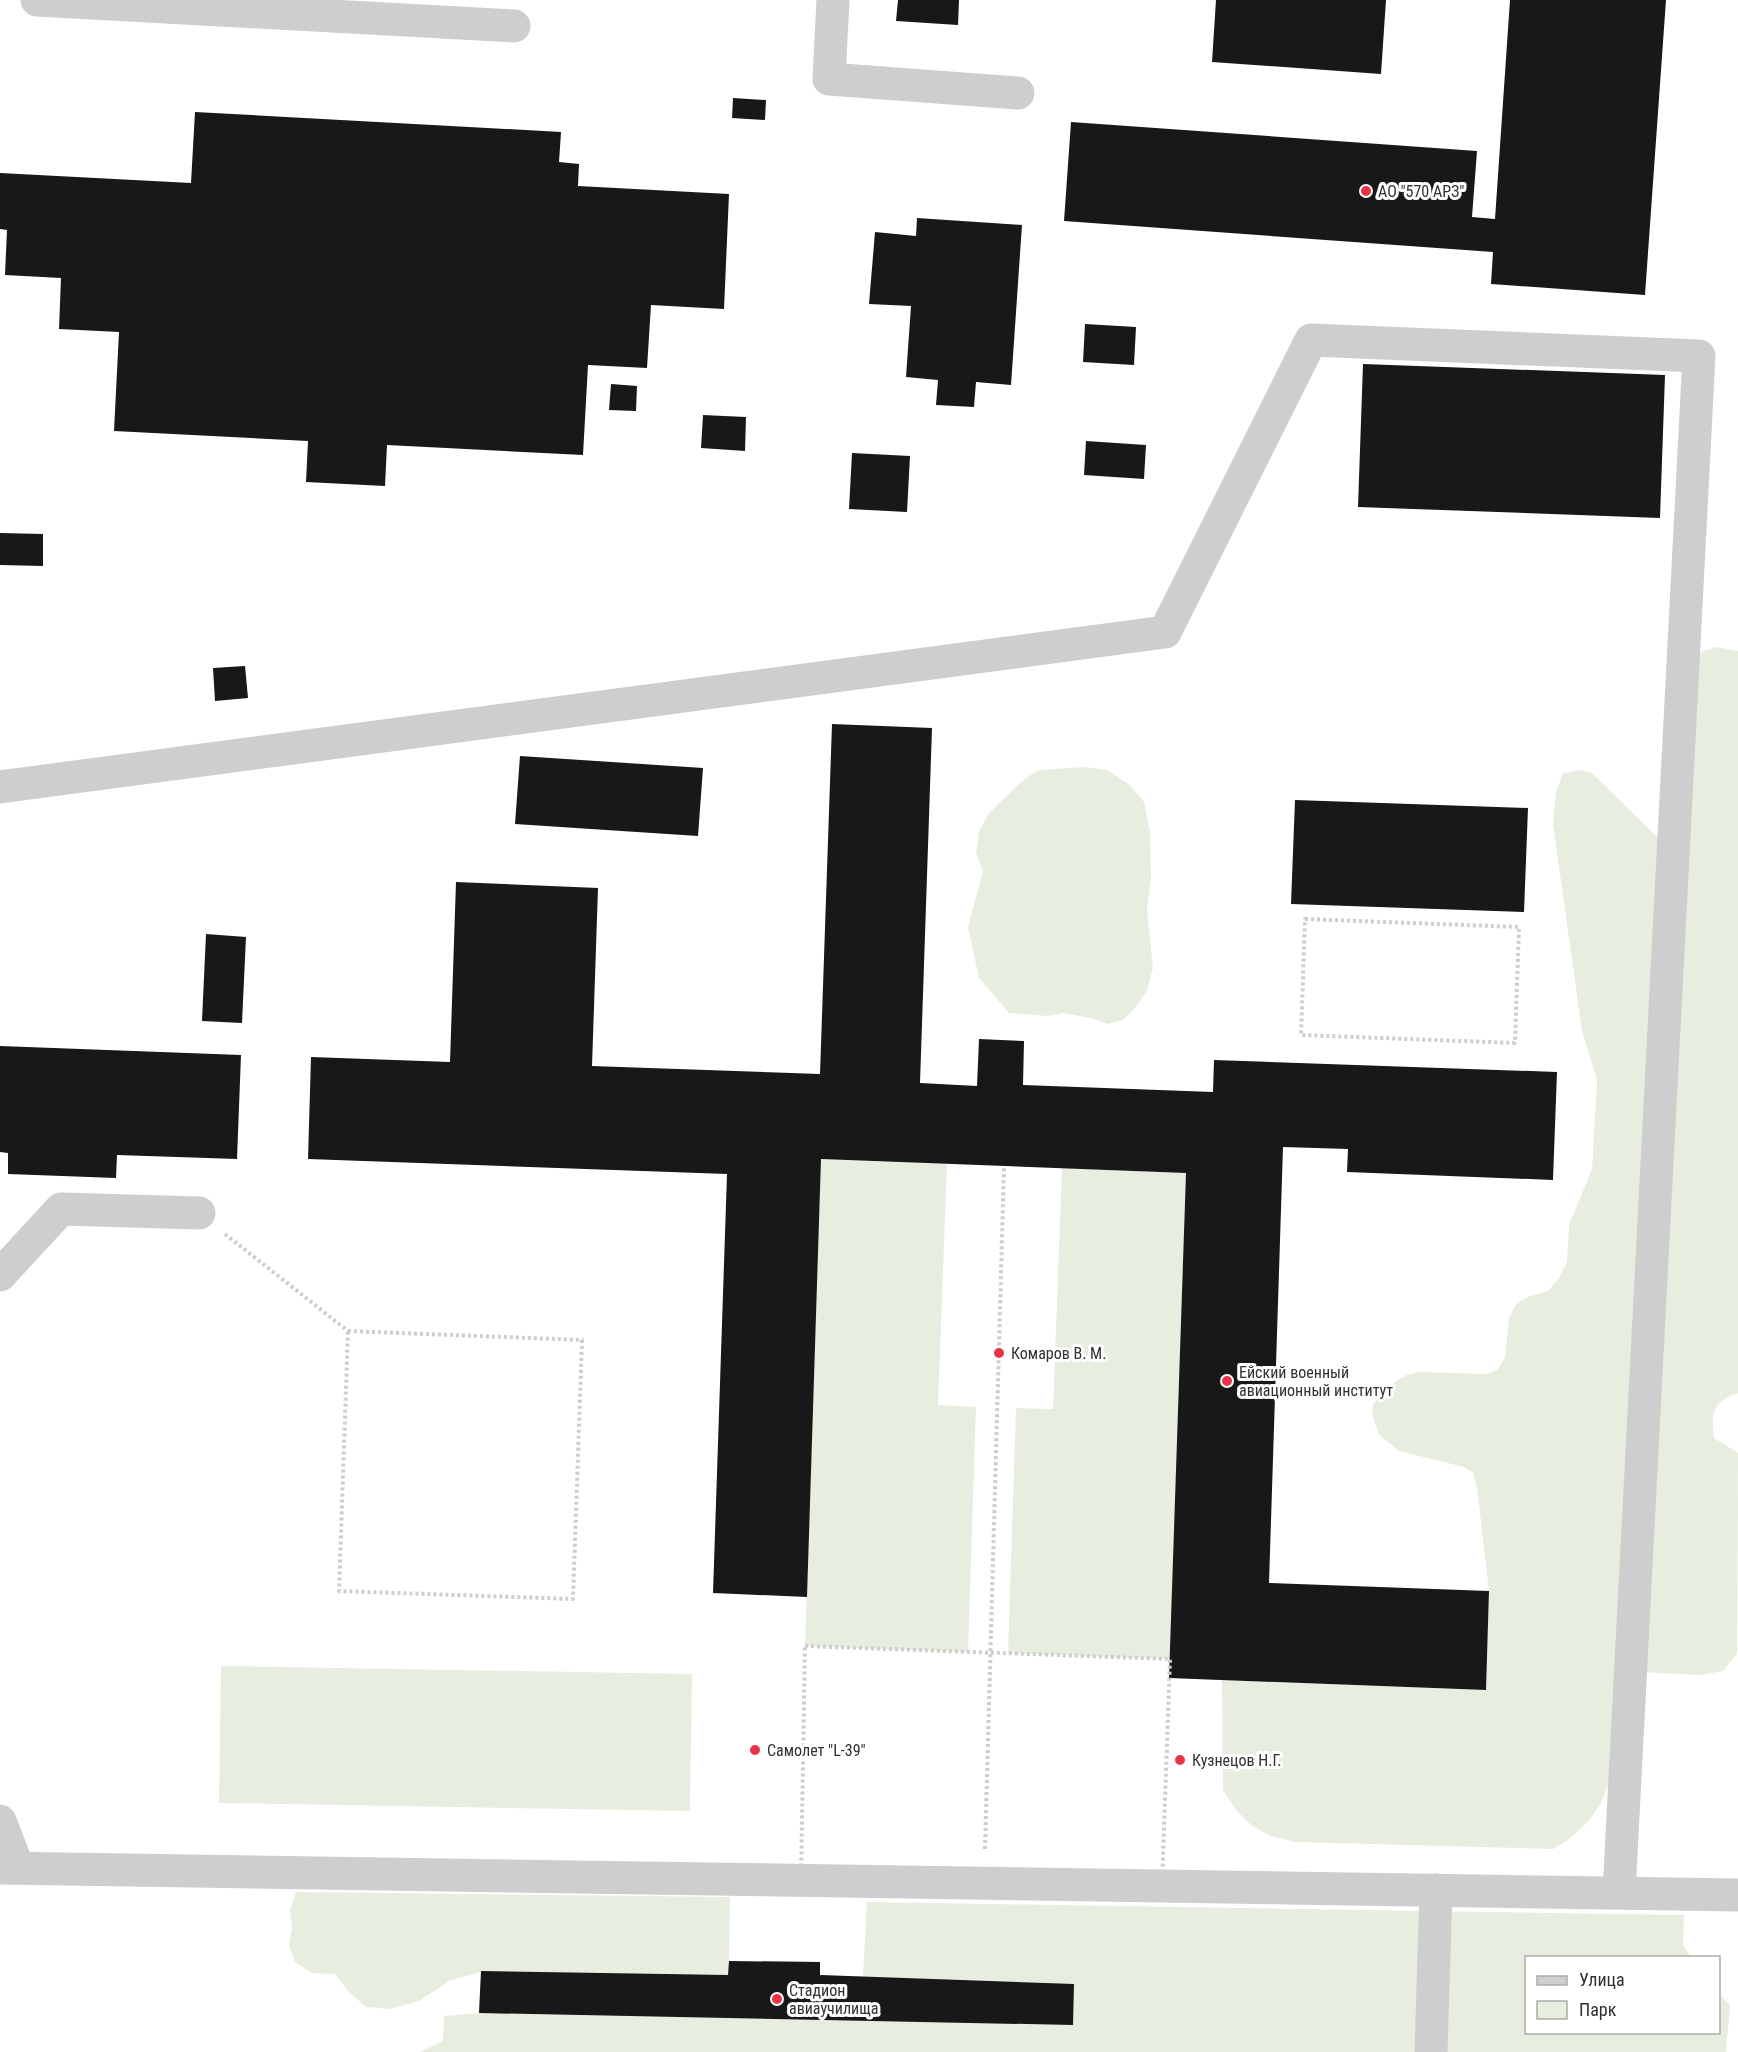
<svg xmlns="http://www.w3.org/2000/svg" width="1738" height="2052" font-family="'Roboto Condensed',sans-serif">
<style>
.green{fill:#e8eedf}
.building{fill:#181818}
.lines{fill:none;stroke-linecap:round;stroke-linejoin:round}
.path{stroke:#cecece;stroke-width:4;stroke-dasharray:3 3;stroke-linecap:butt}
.minor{stroke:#cecece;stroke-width:33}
.poi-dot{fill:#e83349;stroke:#fff;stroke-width:2}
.labels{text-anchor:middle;stroke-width:6;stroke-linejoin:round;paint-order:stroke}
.poi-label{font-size:16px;fill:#313131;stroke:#fff;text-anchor:start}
</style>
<rect width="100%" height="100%" fill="#fff"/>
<path class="green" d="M1716 647 1738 651V1393C1712 1403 1711 1412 1714 1438L1738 1453 1737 1653 1723 1671 1701 1675 1617 1671 1612 1775 1601 1803 1588 1822 1568 1840 1553 1849 1295 1842 1271 1836 1252 1826 1236 1810 1223 1790 1222 1680 1486 1690 1489 1591 1477 1487 1473 1473 1464 1467 1399 1451 1379 1435 1372 1414 1373 1405 1380 1395 1396 1381 1407 1375 1419 1372 1487 1374 1498 1369 1505 1357 1509 1318 1516 1304 1530 1296 1548 1291 1559 1278 1567 1262 1569 1225 1592 1169 1597 1080 1582 1031 1553 824 1556 792 1563 773 1583 770 1592 773 1662 842 1694 665 1701 652Z
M1085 767 1107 770 1130 785 1144 802 1150 832 1151 879 1147 909 1153 968 1147 990 1136 1007 1123 1020 1107 1024 1091 1018 1063 1013 1047 1016 1009 1013 979 978 968 927 983 871 976 853 979 832 989 813 1021 782 1038 770Z
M821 1159 947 1164 938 1405 976 1407 968 1652 805 1646Z
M1062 1168 1186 1173 1170 1659 1008 1653 1016 1408 1053 1409Z
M221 1666 692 1674 690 1811 219 1803Z
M296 1892 730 1897 729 1961 820 1962V1975L863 1977 867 1902 1684 1915 1683 1945 1691 1957 1526 1958V2032H1718L1719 1994 1730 2005 1726 2052H420L443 2041 444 2016 479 2013 481 1972 451 1980 419 2001 390 2009 366 2007 348 1991 335 1974 312 1973 295 1962 289 1945 292 1928 290 1911Z"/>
<path class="building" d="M898 0H959L958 25 896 21Z
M1216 0H1386L1381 74 1212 62Z
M1510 0H1666L1645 295 1491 284 1493 252 1064 221 1071 122 1477 151 1472 217 1495 219Z
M733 98 766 100 765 120 732 118Z
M195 112 561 132 559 162 579 164 578 186 729 194 724 309 651 305 647 368 588 365 583 455 387 445 385 486 306 482 308 441 114 431 119 332 59 329 61 278 5 275 7 230 0 229V173L191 183Z
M917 218 1022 225 1011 385 976 382 974 407 936 405 938 380 906 377 911 306 869 304 875 232 916 236Z
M1085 324 1136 327 1134 365 1083 362Z
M1363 364 1665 375 1660 518 1358 507Z
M611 384 637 386 636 411 609 410Z
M703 415 746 417 745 451 701 448Z
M1086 441 1146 445 1144 479 1084 475Z
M852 453 910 456 907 512 849 509Z
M0 533 43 534V566L0 565Z
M245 666 248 698 215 701 213 668Z
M832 724 932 728 920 1083 977 1086 979 1039 1024 1041 1023 1085 1213 1092 1214 1060 1557 1072 1553 1180 1347 1172 1348 1149 1283 1147 1269 1583 1489 1591 1486 1690 1169 1678 1186 1173 821 1159 807 1597 713 1593 727 1174 308 1159 311 1057 450 1062 456 882 598 888 592 1066 820 1074Z
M520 756 703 768 698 836 515 824Z
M1295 800 1528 808 1524 912 1291 904Z
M206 934 246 937 242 1023 202 1021Z
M0 1046 241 1055 237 1159 117 1155 116 1178 8 1174V1153L0 1152Z
M729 1961 820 1962V1975L1074 1984 1073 2025 479 2013 481 1971 728 1975Z"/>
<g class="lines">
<path class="path" d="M1305 919 1519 927 1515 1043 1301 1035Z
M225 1234 348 1331
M348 1331 582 1340 573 1599 339 1591Z
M805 1646 1170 1659 1162 1885 801 1880Z
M985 1849 1004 1166"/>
<path class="minor" d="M37 0 514 26
M833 0 829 79 1018 93
M0 787 1165 632 1311 340 1699 356 1619 1893
M0 1275 61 1209 199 1213
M0 1821 18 1868
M0 1868 1738 1895
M1431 2052 1436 1890"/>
</g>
<g class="poi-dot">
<circle cx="1366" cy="191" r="6"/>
<circle cx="999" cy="1353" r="6"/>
<circle cx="1227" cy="1381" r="6"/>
<circle cx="755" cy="1750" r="6"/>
<circle cx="1180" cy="1760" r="6"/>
<circle cx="777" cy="1999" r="6"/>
</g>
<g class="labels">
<g class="poi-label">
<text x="1378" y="197">АО "570 АРЗ"</text>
<text x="1011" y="1359">Комаров В. М.</text>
<text x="1239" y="1378">Ейский военный<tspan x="1239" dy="18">авиационный институт</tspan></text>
<text x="767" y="1756">Самолет "L-39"</text>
<text x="1192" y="1766">Кузнецов Н.Г.</text>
<text x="789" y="1996">Стадион<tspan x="789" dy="18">авиаучилища</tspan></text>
</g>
</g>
<rect x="1525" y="1956" width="195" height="78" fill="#ffffff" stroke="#adadad" stroke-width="1.5"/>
<rect x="1537" y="1976" width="30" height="9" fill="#cecece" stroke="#adadad" stroke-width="1.5"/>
<text x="1579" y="1986" font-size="18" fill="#313131">Улица</text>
<rect x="1537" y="2001" width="30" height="18" fill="#e8eedf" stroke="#adadad" stroke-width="1.5"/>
<text x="1579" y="2016" font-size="18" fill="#313131">Парк</text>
</svg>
